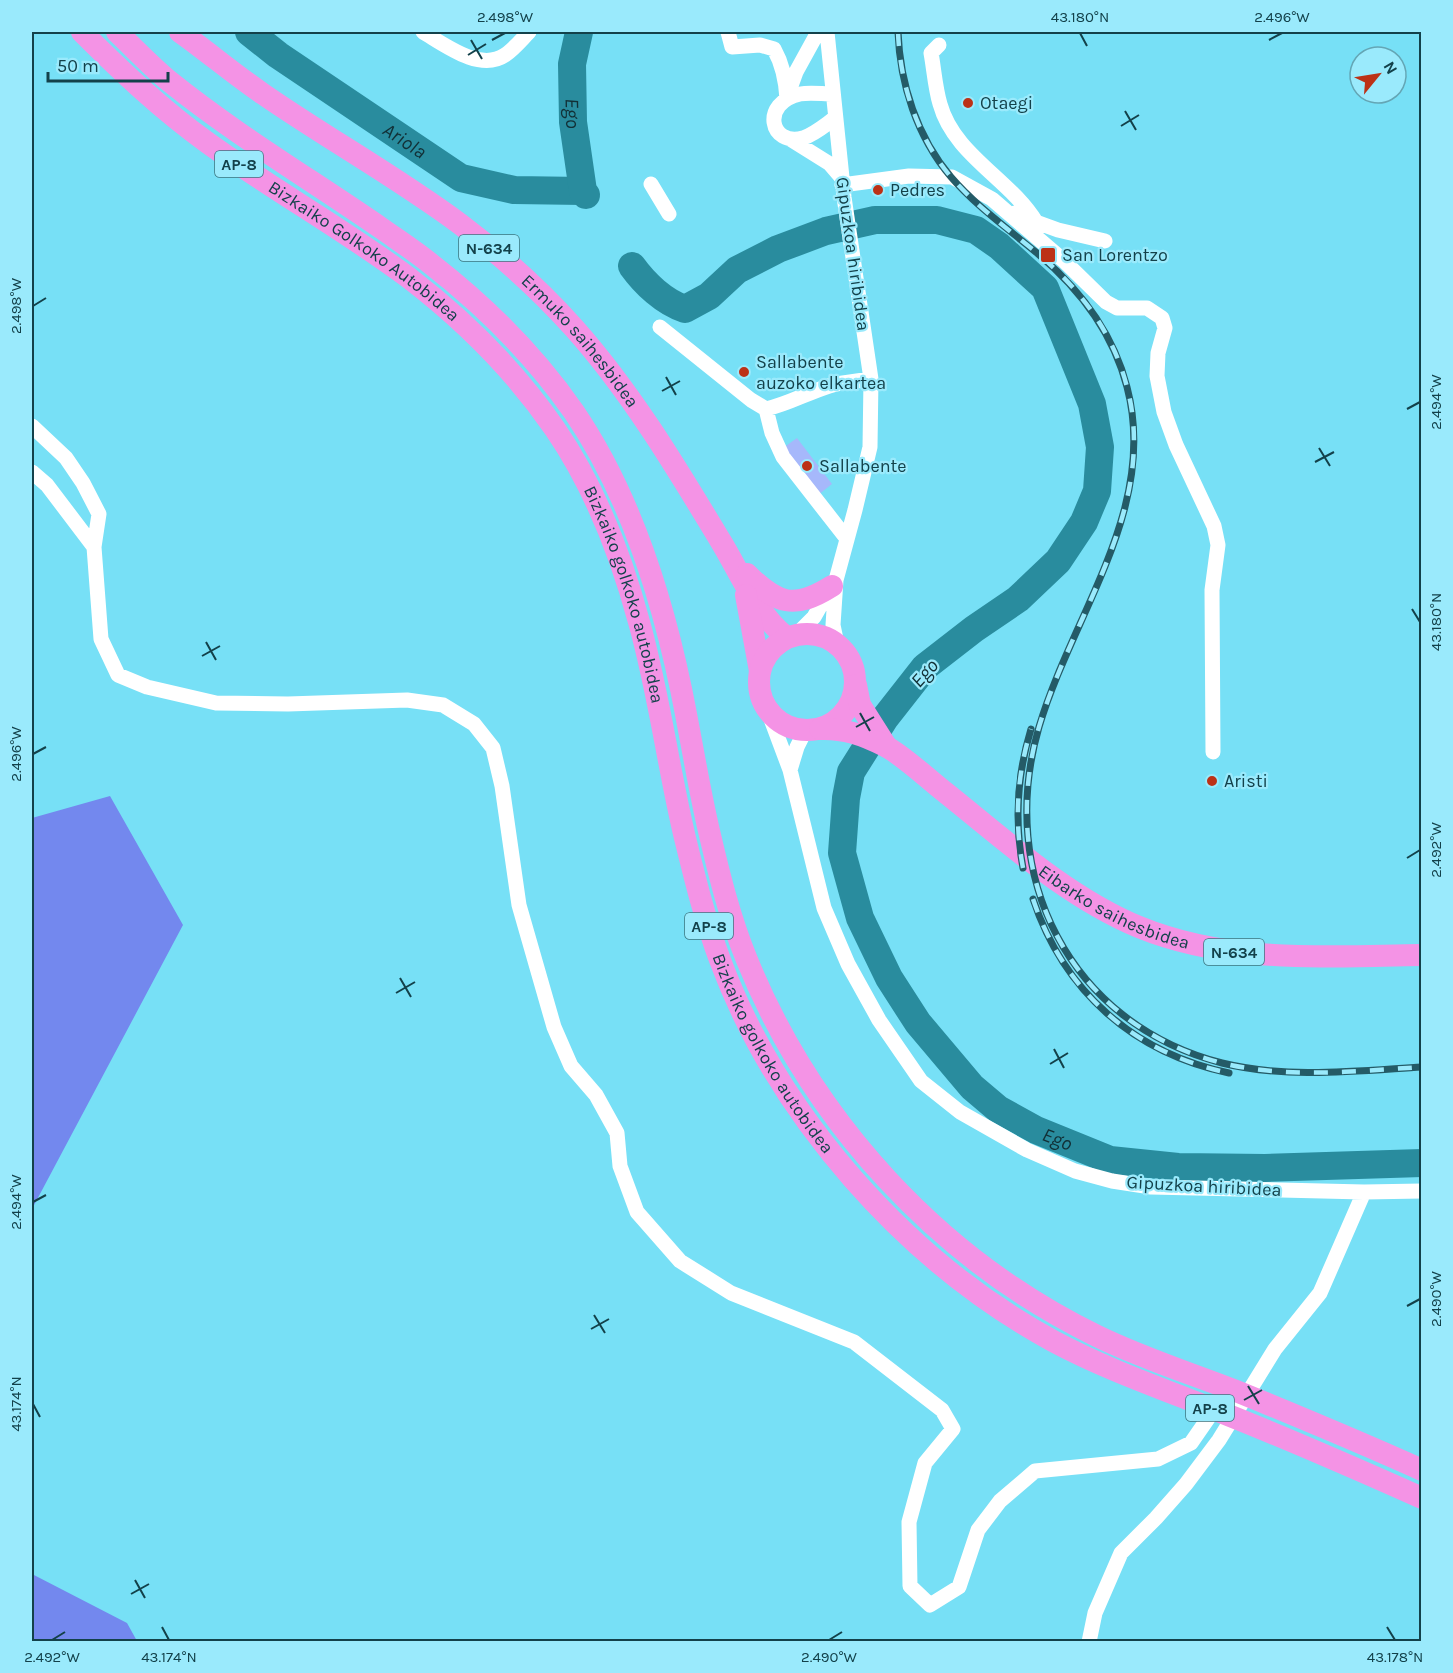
<svg xmlns="http://www.w3.org/2000/svg" width="1453" height="1673" font-family="Karla,sans-serif">
<style>
.green{fill:#a6b8fb}
.forest{fill:#7388ee}
.lines{fill:none;stroke-linecap:round;stroke-linejoin:round}
.river{stroke:#298c9e;stroke-width:28}
.minor{stroke:#fff;stroke-width:15}
.highway{stroke:#f493e5;stroke-width:22}
.rail-casing{stroke:#245b67;stroke-width:7}
.rail{stroke:#9aeafc;stroke-width:4.5;stroke-dasharray:14;stroke-linecap:butt}
.ticks{fill:none;stroke:#13414a;stroke-width:2}
.poi-dot{fill:#bc3116;stroke:#9aeafc;stroke-width:2}
.labels{text-anchor:middle;stroke-width:4.5;stroke-linejoin:round;paint-order:stroke}
.shield{fill:#9aeafc;stroke:#3c747f;stroke-width:1.5}
.shield-label{font-size:16px;font-weight:bold;fill:#13414a}
.poi-label{font-size:18px;fill:#13414a;stroke:#9aeafc;text-anchor:start}
.street-label{font-size:18px;fill:#13414a;stroke:#9aeafc}
.water-label{font-size:20px;font-style:italic;fill:#123036;stroke:#9aeafc}
.neatline{fill:none;stroke:#13414a;stroke-width:2}
.ticks-label{font-size:15px;text-anchor:middle;fill:#13414a}
</style>
<rect width="100%" height="100%" fill="#77e0f6"/>
<path class="green" d="M797 438 832 484 818 495 783 448Z"/>
<path class="forest" d="M110 796 183 925 32 1209V818Z
M32 1574 127 1623 137 1641H32Z"/>
<g class="lines">
<g class="river">
<path id="s1" d="M249 32 278 55 461 178 514 190 583 191"/>
<path id="s2" d="M579 32 572 64 573 122 583 191 586 195"/>
<path id="s3" d="M632 266C645 284 664 302 685 309L709 296 737 270 778 249 826 231 875 220H937L976 230 999 246 1045 288 1092 404 1100 447 1097 491 1084 522 1058 561 1018 599 974 629 925 667 885 718 851 772 846 798 842 853 860 918 889 978 918 1023 972 1087 998 1109 1036 1130 1110 1160 1178 1167 1265 1168 1422 1163"/>
</g>
<path class="minor" d="M423 32C445 45 480 72 505 55 514 49 522 39 529 32
M728 32 732 47 760 45 774 49C783 65 786 80 787 99
M827 32 844 197 871 379 870 447 855 510 836 580 833 625 837 644
M939 45 931 53C934 69 935 87 940 104 954 155 1010 179 1036 222L1015 213
M788 94 796 72 818 32
M833 94C822 94 810 92 800 94 760 103 770 147 803 138 815 134 825 125 835 118
M790 139 830 164 842 178
M651 184 669 214
M842 185 909 176 952 177 992 199 1063 260 1106 302 1117 308H1147L1162 318 1165 328 1158 353 1157 376 1164 412 1176 445 1214 526 1218 545 1212 590 1213 752
M1036 222 1058 230 1105 241
M660 327 751 400 766 409 772 433 783 457 847 539
M766 409C788 404 807 393 829 386 842 382 857 381 871 379
M32 426 66 458 83 483 99 514 94 547
M32 472 47 485 94 547 101 639 118 675 147 687 216 703 288 704 407 700 443 705 474 724 493 748 502 786 519 905 554 1027 571 1066 596 1095 617 1133 620 1166 637 1212 680 1261 731 1293 854 1342 942 1410 953 1429 925 1463 909 1522 910 1586 930 1605 959 1587 978 1530 1000 1501 1035 1471 1158 1459 1191 1443 1218 1404 1229 1399 1245 1398
M797 634 814 617 830 589
M768 711 790 770 824 908 848 964 879 1020 921 1081 960 1112 1027 1150 1075 1171 1112 1181 1151 1187 1364 1192 1422 1191
M790 770 797 747 805 731
M1089 1642 1095 1613 1121 1553 1156 1518 1186 1484 1219 1440 1275 1349 1320 1293 1364 1192"/>
<g class="highway">
<path id="s4" d="M82 32C122 72 162 110 208 143 273 190 345 230 409 278 465 321 515 371 555 429 594 486 621 555 639 622 659 693 668 767 685 838 695 879 705 920 720 960 778 1116 906 1261 1053 1341 1109 1371 1169 1391 1228 1415 1293 1441 1357 1469 1422 1498"/>
<path d="M117 32C134 48 151 66 169 81 236 135 310 179 381 228 398 240 415 251 431 264 485 306 535 356 574 412 630 494 661 593 681 689 691 737 698 784 709 831 719 874 730 919 747 960 813 1122 939 1259 1097 1336 1144 1359 1193 1374 1241 1393 1302 1418 1362 1443 1422 1470"/>
<path id="s5" d="M180 32C208 52 235 75 263 94 328 139 397 177 460 224 501 255 540 290 574 328 631 392 676 467 720 540 741 574 755 612 786 637"/>
<path d="M747 574C777 604 794 610 832 586"/>
<path d="M746 595 760 671"/>
<circle cx="807" cy="682" r="48"/>
<path d="M856 685 860 705 886 746"/>
<path id="s6" d="M820 729C844 728 863 735 885 746 903 755 929 780 946 793 1006 841 1067 897 1139 927 1229 964 1327 956 1422 955"/>
</g>
<defs>
<path id="rail" d="M898 32C900 84 917 137 951 177 976 206 1007 228 1037 253 1080 289 1113 332 1127 387 1159 508 1072 615 1039 727 996 875 1069 1024 1222 1063 1287 1079 1356 1071 1422 1067
M1023 868C1014 820 1017 775 1031 729
M1033 899C1064 992 1134 1053 1229 1073"/>
</defs>
<use href="#rail" class="rail-casing"/>
<use href="#rail" class="rail"/>
</g>
<path class="ticks" d="M1080 33 1087 46M471 40 482 59M492 40 505 33M1269 40 1282 33M468 55 486 44M1125 111 1136 130M1121 126 1139 115M33 306 46 298M666 377 676 395M662 391 680 381M1407 409 1420 402M1319 448 1330 466M1315 462 1334 452M1412 609 1420 622M206 642 216 660M202 656 220 646M860 713 870 731M856 727 874 717M33 754 46 747M1407 858 1420 850M400 978 411 997M396 993 415 982M1054 1049 1064 1068M1050 1064 1068 1053M33 1202 46 1195M1407 1306 1420 1299M594 1315 605 1333M591 1329 609 1319M1248 1386 1259 1404M1244 1400 1262 1390M33 1404 40 1417M135 1580 145 1598M131 1594 149 1584M162 1627 169 1640M1387 1627 1395 1640M52 1640 65 1632M829 1640 842 1632"/>
<g class="poi-dot">
<circle cx="968" cy="103" r="6"/>
<circle cx="878" cy="190" r="6"/>
<rect x="1040" y="247" width="16" height="16" rx="3"/>
<circle cx="744" cy="372" r="6"/>
<circle cx="807" cy="466" r="6"/>
<circle cx="1212" cy="781" r="6"/>
</g>
<g class="labels">
<g class="shield">
<rect x="215" y="151" width="48" height="26" rx="4.5"/>
<rect x="459" y="235" width="60" height="26" rx="4.5"/>
<rect x="685" y="913" width="48" height="26" rx="4.5"/>
<rect x="1204" y="939" width="60" height="26" rx="4.5"/>
<rect x="1186" y="1395" width="48" height="26" rx="4.5"/>
</g>
<g class="shield-label">
<text x="239" y="170">AP-8</text>
<text x="489" y="254">N-634</text>
<text x="709" y="932">AP-8</text>
<text x="1234" y="958">N-634</text>
<text x="1210" y="1414">AP-8</text>
</g>
<g class="poi-label">
<text x="980" y="109">Otaegi</text>
<text x="890" y="196">Pedres</text>
<text x="1062" y="261">San Lorentzo</text>
<text x="756" y="368">Sallabente<tspan x="756" dy="21">auzoko elkartea</tspan></text>
<text x="819" y="472">Sallabente</text>
<text x="1224" y="787">Aristi</text>
</g>
<g class="street-label">
<text dy="6" stroke="none"><textPath href="#s4" startOffset="358">Bizkaiko Golkoko Autobidea</textPath></text>
<text transform="translate(853 254) rotate(82)" y="6">Gipuzkoa hiribidea</text>
<text dy="6" stroke="none"><textPath href="#s5" startOffset="508">Ermuko saihesbidea</textPath></text>
<text dy="6" stroke="none"><textPath href="#s4" startOffset="802">Bizkaiko golkoko autobidea</textPath></text>
<text dy="6" stroke="none"><textPath href="#s6" startOffset="350">Eibarko saihesbidea</textPath></text>
<text dy="6" stroke="none"><textPath href="#s4" startOffset="1288">Bizkaiko golkoko autobidea</textPath></text>
<text transform="translate(1204 1186) rotate(3)" y="6">Gipuzkoa hiribidea</text>
</g>
<g class="water-label">
<text dy="7" stroke="none"><textPath href="#s2" startOffset="82">Ego</textPath></text>
<text dy="7" stroke="none"><textPath href="#s1" startOffset="190">Ariola</textPath></text>
<text transform="translate(924 673) rotate(-48)" y="7">Ego</text>
<text dy="7" stroke="none"><textPath href="#s3" startOffset="1521">Ego</textPath></text>
</g>
</g>
<rect width="1453" height="1673" fill="none" stroke="#9aeafc" stroke-width="66"/>
<g transform="translate(1378 75) rotate(60)"><circle r="28" fill="#9aeafc" stroke="#64a6b5" stroke-width="1.5"/>
<path d="M0-4.5L10 22L0 15L-10 22Z" fill="#bc3116"/>
<text y="-9" font-size="16" font-weight="bold" text-anchor="middle" fill="#13414a">N</text>
</g>
<path d="M48 72v9h120v-9" fill="none" stroke="#13414a" stroke-width="3"/>
<text x="57" y="72" font-size="18" fill="#13414a" stroke="#9aeafc" stroke-width="4.5" paint-order="stroke">50 m</text>
<rect x="33" y="33" width="1387" height="1607" class="neatline"/>
<g class="ticks-label">
<text x="505" y="22">2.498°W</text>
<text x="1080" y="22">43.180°N</text>
<text x="1282" y="22">2.496°W</text>
<text transform="translate(16 306) rotate(-90)" y="5">2.498°W</text>
<text transform="translate(1436 402) rotate(-90)" y="5">2.494°W</text>
<text transform="translate(1436 622) rotate(-90)" y="5">43.180°N</text>
<text transform="translate(16 754) rotate(-90)" y="5">2.496°W</text>
<text transform="translate(1436 850) rotate(-90)" y="5">2.492°W</text>
<text transform="translate(16 1202) rotate(-90)" y="5">2.494°W</text>
<text transform="translate(1436 1299) rotate(-90)" y="5">2.490°W</text>
<text transform="translate(16 1404) rotate(-90)" y="5">43.174°N</text>
<text x="52" y="1662">2.492°W</text>
<text x="169" y="1662">43.174°N</text>
<text x="829" y="1662">2.490°W</text>
<text x="1395" y="1662">43.178°N</text>
</g>
</svg>
